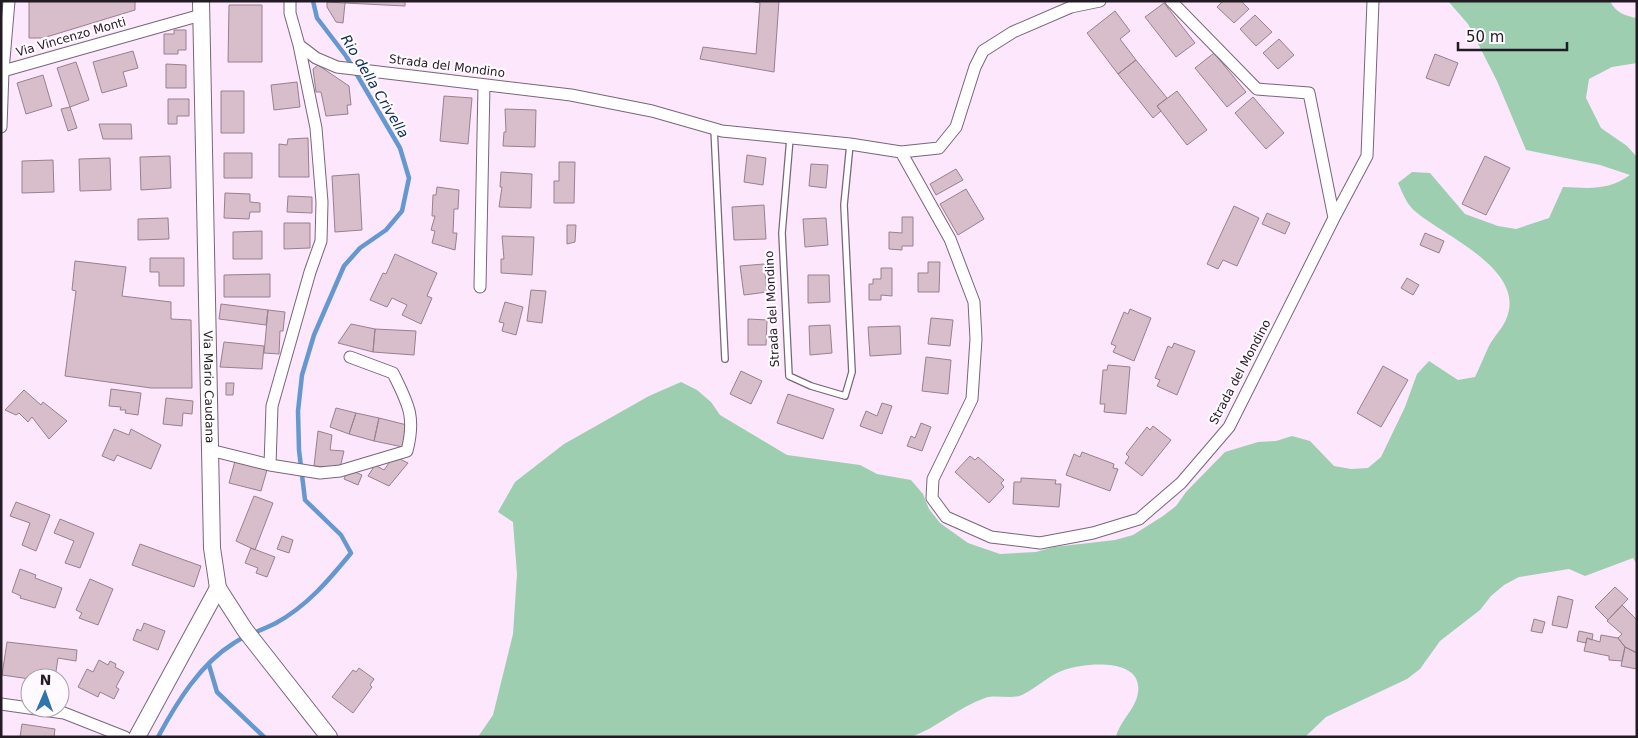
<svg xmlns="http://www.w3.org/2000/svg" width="1638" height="738" font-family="'DejaVu Sans',sans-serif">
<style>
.green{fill:#9dceb0}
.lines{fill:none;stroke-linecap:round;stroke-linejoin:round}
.stream{stroke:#6698d0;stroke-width:4.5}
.building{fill:#d8bdcb;stroke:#9a808e}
.lane-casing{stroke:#786679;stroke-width:8}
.street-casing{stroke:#786679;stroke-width:13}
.secondary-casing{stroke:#786679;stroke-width:18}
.lane{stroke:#fff;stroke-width:5.5}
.street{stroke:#fff;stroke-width:11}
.secondary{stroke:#fff;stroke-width:16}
.labels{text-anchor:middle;stroke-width:4.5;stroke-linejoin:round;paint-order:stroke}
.street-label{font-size:12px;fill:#231b23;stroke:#fffaff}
.water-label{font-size:14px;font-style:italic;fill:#072c50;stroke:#fffaff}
</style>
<rect width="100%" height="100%" fill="#fce7fc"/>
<path class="green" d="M1448 1H1610C1615 12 1625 16 1637 18V63L1612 67 1589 79 1586 98 1601 128 1627 146 1637 157V564L1633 558 1585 576 1569 569 1519 577 1504 585 1491 596 1480 610 1440 641 1420 669 1407 679 1326 717 1305 737H1116C1120 719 1141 705 1138 685 1135 658 1083 663 1064 670 1049 675 1037 688 1022 695 1011 700 996 694 985 698 958 707 937 728 911 737H478L493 715 513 634 517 574 513 522 498 512 515 482 564 444 649 396 681 382 697 390 711 402 720 415 787 455 860 465 877 474 911 480 923 494 929 509 940 523 968 543 1000 554 1036 552 1054 547 1115 540 1133 535 1163 516 1176 506 1186 492 1225 452 1258 442 1276 441 1292 436 1310 441 1334 466 1351 469 1368 468 1381 457 1405 407 1417 374 1429 361 1458 380 1475 377C1480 367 1484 356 1489 346 1494 336 1504 327 1507 317 1525 269 1444 236 1416 212 1407 205 1403 194 1398 183L1412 172 1430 173 1465 214 1498 226 1516 229 1549 218 1563 187C1589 188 1608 191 1630 175L1600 165 1526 150 1497 81 1468 24Z"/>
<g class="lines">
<path class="stream" d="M209 665 217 692 264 737
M158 737C177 702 200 664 234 643 247 634 263 630 276 623 307 606 329 580 351 553L341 535 305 500 299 450 298 411 302 375 314 335 344 266 360 248 386 230 402 211 409 178 400 148 346 56 317 18 313 1"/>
</g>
<path class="building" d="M29 1H135V10L43 38H29Z
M346 1H405V6L345 3Z
M750 1H779L774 72 700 59 703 47 756 54 760 3Z
M1223 1H1241L1249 9 1234 23 1217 7Z
M327 2 345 3 343 23 336 22 327 7Z
M1164 3 1195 43 1176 57 1145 17Z
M229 5H262V62H228Z
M1115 11 1130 31 1120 39 1136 60 1118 74 1087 33Z
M1255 15 1272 32 1256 46 1240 29Z
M174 30H186V50H178V54H164V34H174Z
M1279 39 1294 55 1278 69 1263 53Z
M133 51 138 68 123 72 127 86 102 93 93 62Z
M1214 53 1246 92 1227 107 1195 68Z
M1435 54 1458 63 1449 86 1426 78Z
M1136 60 1167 98 1157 106 1161 111 1153 118 1118 74Z
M76 62 89 100 70 107 57 68Z
M166 64 186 65V88H166Z
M318 65 349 86 351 105H347L348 114 326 116 321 92H316L313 69Z
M43 75 52 106 26 114 17 83Z
M297 82 300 107 274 110 271 85Z
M221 91H244V133H221Z
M1177 91 1207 130 1187 145 1157 106Z
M444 96 472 98 468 144 440 141Z
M1253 97 1284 133 1266 149 1235 113Z
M168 99H189V116H177V124H168Z
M70 107 77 128 68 131 61 109Z
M505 109 536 110 535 147 503 146 504 132H506Z
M99 124H131L132 139H103Z
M308 138 309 177H279V144L287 145 288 139Z
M224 153H252V178H224Z
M747 155 766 158 763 185 744 182Z
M170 156 171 188 141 190 140 157Z
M1485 156 1510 168 1486 215 1462 204Z
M110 158 111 190 80 191 79 159Z
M53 160 54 192 22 193V161Z
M559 162H575L574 203H554V181H559Z
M811 164 828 165 826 188 809 186Z
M956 169 963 180 936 195 930 184Z
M501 172 532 174 531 208 499 207 502 187H500Z
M359 174 362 230 335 232 332 176Z
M437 187 459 190 458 209H454L453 233H457L455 250 432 243 435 231 431 230 435 216H432L433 195H436Z
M966 189 984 219 958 235 940 204Z
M225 193 250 194V202L260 203V212H250L249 219 224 218Z
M288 196 312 197V213L287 212Z
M764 205 766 239 734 240 732 207Z
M1234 206 1259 218 1237 266 1223 260 1218 269 1207 264Z
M1267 213 1290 223 1285 234 1262 224Z
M902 217H913V246H902V250L889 249V232L902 233Z
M168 218 169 239 138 240V219Z
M826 218 828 245 805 247 803 219Z
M284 223H310V248L284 249Z
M567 225H576L575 242 567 244Z
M262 231V259H233V232Z
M1425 233 1444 241 1439 253 1420 245Z
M502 236 534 237 532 275 501 273V259H504Z
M395 254 437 273 427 296 432 298 421 324 402 315 407 305 392 298 387 307 370 300 383 273 386 274Z
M150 258H184V286H159V272H150Z
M75 261 126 267 122 296 171 302V319L191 320 192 388H151L65 376 76 291 72 290Z
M928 262H940L939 292H918V273H928Z
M764 264 767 292 744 295 740 266Z
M881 268H892V296L881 295V300H869V284H873V279H881Z
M270 274V297H224V275Z
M808 275H829L830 302 808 303Z
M1407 278 1419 285 1413 295 1401 288Z
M531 290 546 291 542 323 527 321Z
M505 302 523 307 516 335 502 331 504 323 499 322Z
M221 304 268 310 266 325 219 319Z
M1130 309 1151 318 1134 361 1113 352 1116 346 1111 344 1124 312 1128 314Z
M268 310 285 312 283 331H280L279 354 264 353Z
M931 318 953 320 950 346 928 344Z
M748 319 767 320 766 345H748Z
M351 324 375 329 373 352 338 343Z
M830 325 832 353 810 355 809 326Z
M900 326 901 354 870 356 868 327Z
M375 329 416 331 414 355 373 352Z
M224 342 264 346 262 369 220 367Z
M1174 343 1195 351 1177 395 1157 386 1160 380 1155 378 1168 346 1172 348Z
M926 357 951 360 948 394 922 391Z
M1108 365 1130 367 1126 414 1104 412 1105 404H1100L1103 370H1107Z
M1383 366 1408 380 1381 427 1357 413Z
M741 371 762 381 751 404 730 394Z
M226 383H234L233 395H226Z
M111 389 141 393 138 415 125 413 126 410H120L121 407 109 406Z
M24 390 41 405 43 402 67 421 49 439 32 417 28 422 19 413 16 415 5 410Z
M788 394 834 409 823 439 777 423Z
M166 398 193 401 192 414 183 413 182 426 163 424Z
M882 403 892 406 882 434 860 426 866 411 877 416Z
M336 408 356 413 349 434 330 427Z
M356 413 379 418 374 441 349 434Z
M379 418 407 425 403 447 374 441Z
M921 423 931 427 922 451 907 446 911 436 915 438Z
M1153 426 1171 440 1142 476 1125 463 1129 457 1126 454 1147 427 1150 430Z
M114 429 129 435 131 429 161 445 151 469 117 455 114 461 102 456Z
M318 431 332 435 330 450 344 451 340 468 314 466Z
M1082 452 1114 464 1113 468 1118 469 1110 491 1066 475 1074 454 1080 457Z
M394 456 408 463 389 486 368 476 375 465 384 470Z
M970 456 975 460 978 457 1004 480 1001 483 1004 487 989 503 955 472Z
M235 461 267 470 261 491 229 483Z
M348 469 362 475 358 485 344 479Z
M1021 478 1056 480 1055 484H1061L1059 507 1013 504 1014 482H1021Z
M254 496 273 503 255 550 236 541Z
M16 502 50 515 36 551 22 545 30 523 10 516Z
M60 519 94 533 80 568 65 563 74 541 54 533Z
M282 536 293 540 289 553 277 549Z
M140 544 201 566 194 587 132 565Z
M251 548 275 557 267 577 256 573 258 568 245 563Z
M20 569 36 575 35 578 62 588 55 608 20 598 21 596 12 592Z
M90 579 113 589 98 625 79 618 82 613 76 610Z
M1615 587 1628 599 1608 620 1595 607Z
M1558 596 1573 600 1567 628 1552 625Z
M1622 605 1637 620V653L1625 647 1618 638 1622 634 1607 621Z
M1534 619 1545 622 1542 633 1531 631Z
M144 623 165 631 158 650 133 640 137 629 141 631Z
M1579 631 1593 634 1592 640 1587 638 1586 643 1577 641Z
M1601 635 1618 638 1625 647 1622 661 1609 660V656L1584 651 1587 638 1600 642Z
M7 642 77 650 76 661 58 658 55 678 30 679 2 675Z
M1625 647 1637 653V669L1621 666Z
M99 660 108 665 110 661 116 664 115 667 124 672 116 687 119 689 114 699 100 692 98 697 78 687 87 669 93 672Z
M359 668 374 679 370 685 372 687 353 713 332 697 353 670 356 672Z
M22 724 55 729 54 737H20Z"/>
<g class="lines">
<defs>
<path id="lane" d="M714 128 725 359
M790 138 782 233 789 376 811 386 845 396 852 372 844 205 850 144"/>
<path id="street" d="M299 45 316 58 337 67 571 95 652 111 722 131 850 144 901 152 950 239 974 302 976 339 972 399 933 479 932 498 946 517 991 537 1040 543 1093 533 1139 519 1181 483 1229 427 1334 218 1309 93 1257 89 1171 1
M3 71 9 1
M1 127 3 71 201 15
M901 152 939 148 956 127 975 67 983 51 1013 32 1071 7 1100 1
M1334 218 1367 156 1373 1
M480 287 484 85
M210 450 270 465 272 406 310 272 321 241 322 202 316 128 299 45 290 13V1
M270 465 320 473 340 471 407 451C416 416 408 404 393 373L350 357
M1 704 64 713 125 737"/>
<g id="secondary">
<path id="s1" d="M201 1 212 548 218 588 245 630 329 737"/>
<path d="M137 737 218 588"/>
</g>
</defs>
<use href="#lane" class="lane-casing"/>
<use href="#street" class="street-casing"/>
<use href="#secondary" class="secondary-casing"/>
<use href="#lane" class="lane"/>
<use href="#street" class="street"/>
<use href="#secondary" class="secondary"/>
</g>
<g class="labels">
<g class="street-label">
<text transform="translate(71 37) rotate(-16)" y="4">Via Vincenzo Monti</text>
<text transform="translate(447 66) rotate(7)" y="4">Strada del Mondino</text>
<text transform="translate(772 309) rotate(-93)" y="4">Strada del Mondino</text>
<text transform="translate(1240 372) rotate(-62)" y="4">Strada del Mondino</text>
<text dy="4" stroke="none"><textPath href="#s1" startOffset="386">Via Mario Caudana</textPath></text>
</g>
<g class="water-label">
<text transform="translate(375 86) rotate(59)" y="5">Rio della Crivella</text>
</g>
</g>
<rect width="1638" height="738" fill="none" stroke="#231b23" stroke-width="5"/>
<g transform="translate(45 693) rotate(2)"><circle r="24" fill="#fffaff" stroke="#a7a1a7"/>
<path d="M0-4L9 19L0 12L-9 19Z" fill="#3075aa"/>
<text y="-8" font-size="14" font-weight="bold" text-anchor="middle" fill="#231b23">N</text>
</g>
<path d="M1458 42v8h109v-8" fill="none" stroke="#231b23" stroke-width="2.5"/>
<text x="1466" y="42" font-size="15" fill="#231b23" stroke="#fffaff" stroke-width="4" paint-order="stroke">50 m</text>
</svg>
